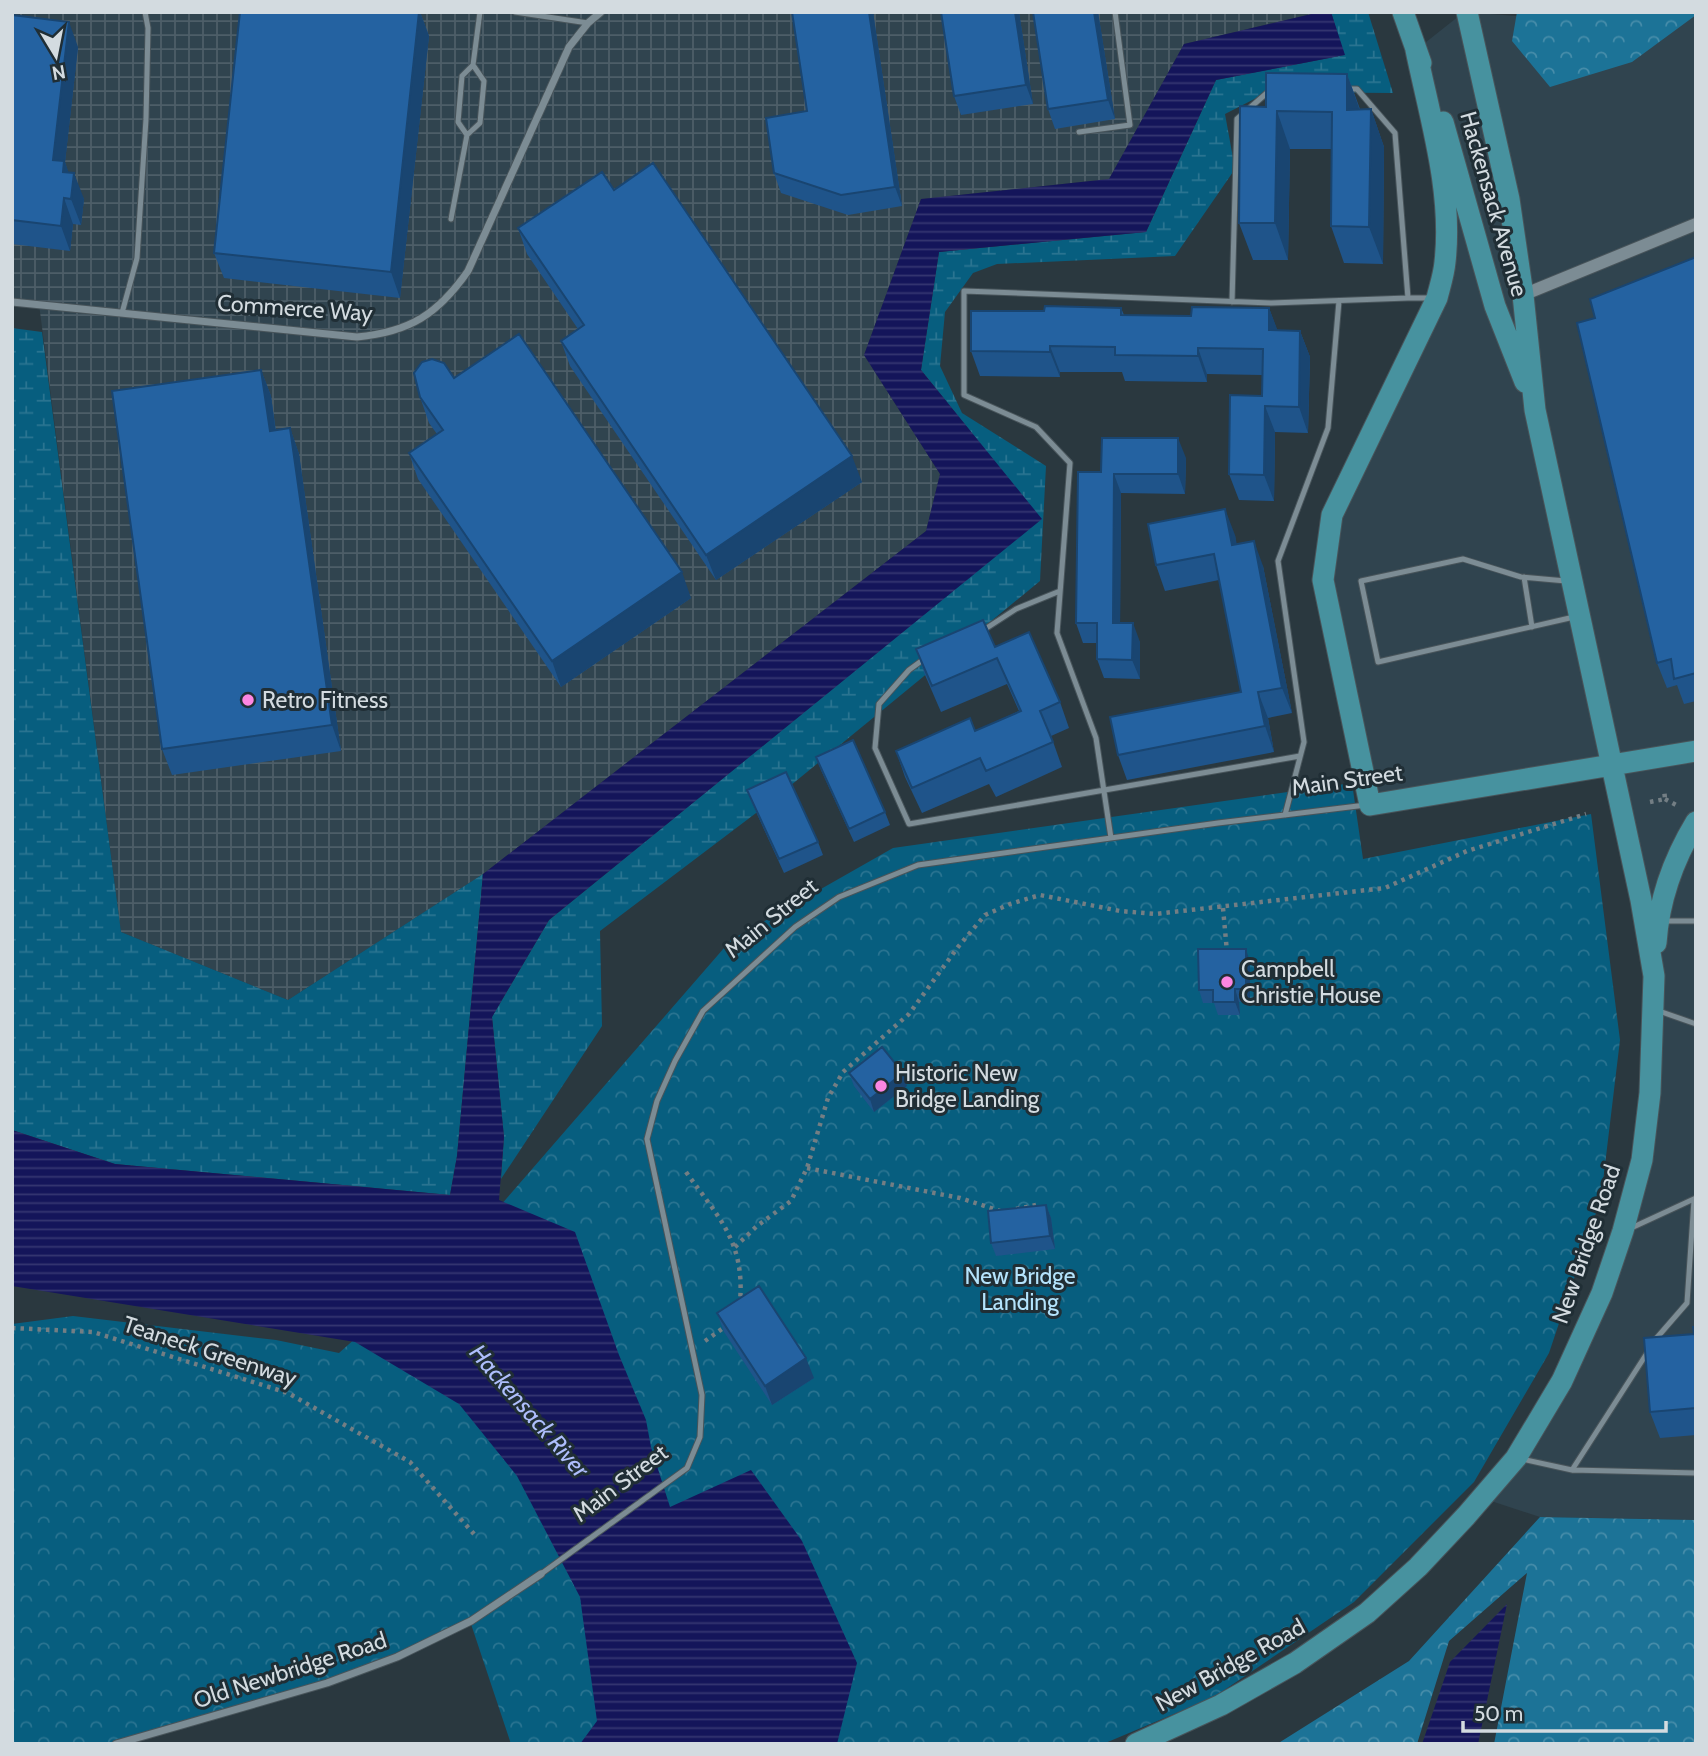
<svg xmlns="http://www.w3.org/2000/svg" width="1708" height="1756" font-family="Cabin,sans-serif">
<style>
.built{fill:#30444f}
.industrial{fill:url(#industrial-grid)}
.forest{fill:url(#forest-crowns)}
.wetland{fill:url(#wetland-marsh)}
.park{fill:url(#park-crowns)}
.water{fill:url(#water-rules)}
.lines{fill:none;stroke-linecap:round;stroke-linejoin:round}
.service-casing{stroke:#48545a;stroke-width:7}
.minor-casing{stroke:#48545a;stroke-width:9}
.tertiary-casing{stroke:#48545a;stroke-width:14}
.primary-casing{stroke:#48545a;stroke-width:23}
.path{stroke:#737e84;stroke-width:4.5;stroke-dasharray:3.5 5;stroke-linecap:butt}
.service{stroke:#7c8c94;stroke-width:5}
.minor{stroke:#7c8c94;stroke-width:7}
.tertiary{stroke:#7c8c94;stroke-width:12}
.primary{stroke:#47929f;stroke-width:21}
.wall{fill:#1f548a}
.shaded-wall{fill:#194571}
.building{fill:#2462a1;stroke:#194571;stroke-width:2}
.poi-dot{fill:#fd86e2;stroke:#202e35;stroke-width:2.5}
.labels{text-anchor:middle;stroke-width:6;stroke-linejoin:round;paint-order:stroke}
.street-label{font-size:23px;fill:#d3dbe0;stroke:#202e35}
.poi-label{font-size:23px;fill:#d3dbe0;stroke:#202e35;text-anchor:start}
.park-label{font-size:23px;fill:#b4e3fc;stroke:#202e35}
.water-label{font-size:24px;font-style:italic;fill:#aebefc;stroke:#202e35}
</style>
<defs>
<pattern id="industrial-grid" width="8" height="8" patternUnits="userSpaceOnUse" patternTransform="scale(1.75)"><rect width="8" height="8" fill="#30444f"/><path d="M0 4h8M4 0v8" fill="none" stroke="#4d5e68"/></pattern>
<pattern id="forest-crowns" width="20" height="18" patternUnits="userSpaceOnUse" patternTransform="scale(1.75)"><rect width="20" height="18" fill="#1c7397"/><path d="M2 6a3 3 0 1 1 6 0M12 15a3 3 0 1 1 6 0" fill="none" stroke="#478daa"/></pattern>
<pattern id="wetland-marsh" width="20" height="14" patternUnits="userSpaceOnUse" patternTransform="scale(1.75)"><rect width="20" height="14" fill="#075e7f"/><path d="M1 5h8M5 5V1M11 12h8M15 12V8" fill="none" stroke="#2a7491"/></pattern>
<pattern id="park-crowns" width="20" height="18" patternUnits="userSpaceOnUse" patternTransform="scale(1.75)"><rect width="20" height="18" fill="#075e7f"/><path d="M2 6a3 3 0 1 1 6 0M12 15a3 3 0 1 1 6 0" fill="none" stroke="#2a7491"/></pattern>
<pattern id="water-rules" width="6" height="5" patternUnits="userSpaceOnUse" patternTransform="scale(1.75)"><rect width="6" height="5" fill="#14155a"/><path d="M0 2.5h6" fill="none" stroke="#353671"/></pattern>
</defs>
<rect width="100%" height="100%" fill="#2a383f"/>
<path class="built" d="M1464 12 1528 17 1553 12H1696V1520L1540 1517 1482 1498 1516 1458 1623 1231 1654 1028 1611 765 1370 805 1323 580 1332 515 1445 263 1416 50Z"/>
<path class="industrial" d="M12 12H1320L1184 44 1109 179 921 199 864 355 940 474 926 531 483 874 288 1000 121 932 39 304 12 301Z"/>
<path class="forest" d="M1517 12H1696V15L1632 62 1550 87 1512 41Z
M1540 1517 1696 1520V1744H1494L1527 1573 1449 1641 1417 1744H1277L1409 1661Z"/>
<path class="wetland" d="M1331 12H1368L1393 93 1268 92 1225 114 1235 169 1175 256 997 264 973 273 945 312 940 366 962 413 1046 466 1040 581 768 804 600 931 602 1026 501 1179 504 1137 492 1017 549 920 1041 519 921 370 939 252 1146 232 1216 80 1344 55Z
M12 328 42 332 121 932 288 1000 483 874 457 1156 450 1195 115 1164 12 1130Z"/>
<path class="park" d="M1352 783 1363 859 1591 814 1620 1040 1601 1198 1549 1353 1474 1482 1354 1602 1214 1697 1103 1744H511L470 1621 397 1657 327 1683 116 1744H12V1324L73 1316 276 1340 339 1353 486 1222 731 940 893 848Z"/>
<path class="water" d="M1320 12H1331L1345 55 1216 80 1146 232 939 252 921 370 1042 519 549 920 492 1017 504 1137 499 1200 575 1232 619 1355 646 1420 651 1447 670 1507 751 1470 802 1541 857 1663 837 1744H580L597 1721 580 1597 517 1476 459 1404 355 1342 12 1286V1130L115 1164 450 1195 457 1156 483 874 926 531 940 474 864 355 921 199 1109 179 1184 44Z
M1507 1604 1478 1744H1422L1450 1662Z"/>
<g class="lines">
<defs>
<path id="service" d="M515 12 588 23
M1079 132 1130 125 1115 12
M467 135 458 122 462 76 473 65 480 12
M451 219 467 135 480 123 484 81 473 65
M1408 298H1431
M1232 302 1237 119 1268 92H1272
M122 313 137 258 146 119 148 28 145 12
M1524 577 1532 627
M1566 581 1521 577 1463 559 1361 581 1378 662 1574 617
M982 631 1016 609 1060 591
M924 659 909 670 879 704 875 748 909 824 1300 756
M1285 815 1304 742 1278 561 1328 428 1339 301
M1111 838 1096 738 1057 633 1070 463 1036 427 964 395V291L1271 303 1408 298 1395 133 1357 89H1348
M1664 921H1696
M1659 1011 1696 1024
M1629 1229 1696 1198
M1654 1341 1687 1303 1694 1200
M1522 1459 1572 1470 1696 1473
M1572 1470 1649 1350
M541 1574 687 1468 700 1437 702 1395 647 1139 657 1101 675 1061 703 1011 795 927 839 897 918 865 1218 823 1366 805"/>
<path id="minor" d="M12 302 357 337C410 332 438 314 468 271L569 47 588 23 601 12
M116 1744 327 1683 397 1657 471 1621 541 1574"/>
<path id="tertiary" d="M1523 295 1696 224"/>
<path id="primary" d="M1403 12 1421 63
M1416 50C1430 118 1453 191 1445 262 1444 274 1440 286 1437 298L1332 515 1323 580 1370 805 1696 751
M1443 122 1495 306 1525 382
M1656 943C1659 898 1673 860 1696 822
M1136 1744 1221 1705 1295 1663 1367 1613 1418 1567 1466 1516 1516 1458 1562 1381 1602 1293 1623 1231 1642 1160 1650 1093 1654 976 1641 900 1535 410 1523 295 1509 199 1467 12"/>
</defs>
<use href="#service" class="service-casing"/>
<use href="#minor" class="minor-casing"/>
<use href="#tertiary" class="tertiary-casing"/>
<use href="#primary" class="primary-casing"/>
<path class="path" d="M1665 799 1680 807
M1650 802 1665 799 1664 789
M1223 908 1227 952
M807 1168 960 1198 1000 1211
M686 1172C719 1218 745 1242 740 1302
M1016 1209 1036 1205
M735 1247 757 1226 791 1201 807 1168 828 1098 843 1072 909 1014 958 947 985 915 1010 904 1040 895 1120 911 1155 914 1385 888 1467 851 1586 814
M12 1328 93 1332 288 1393 410 1462 474 1534
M705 1341 726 1326"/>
<use href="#service" class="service"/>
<use href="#minor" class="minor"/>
<use href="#tertiary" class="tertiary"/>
<use href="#primary" class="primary"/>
</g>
<path class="wall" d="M240 12H420L429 36 400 298 224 278 214 253Z
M792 12H873L902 206 848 215 781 193 774 173 807 111Z
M941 12H1019L1033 104 961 115 954 96Z
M1098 12 1115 119 1055 129 1048 109Z
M12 15 78 47 65 162 68 172 84 199 81 225 73 224 70 251 12 244Z
M1347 74 1360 109H1371L1384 147 1383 264 1344 263 1331 226V149H1290L1288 260H1253L1239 223 1266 107Z
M614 190 862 482 716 580 570 366 561 341 578 329 527 254 518 228Z
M1696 257V701L1684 704 1677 685 1667 688 1657 663Z
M1121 308 1124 315 1191 316 1269 308 1277 330 1300 331 1310 357 1308 433 1275 432 1274 501 1239 500 1229 474 1262 396V375L1207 374V382L1125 381 1122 372H1060V377L980 376 971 351 1044 311Z
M261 370 271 396 276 431 290 428 299 454 341 751 172 775 162 749Z
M454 378 691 598 561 687 418 479 409 453 437 434 429 423 420 397Z
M1186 458 1185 494 1121 493 1120 623 1140 642V679L1104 678 1097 659V643H1083L1076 623 1101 472Z
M1235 535 1236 544 1263 566 1292 713 1268 718 1274 752 1127 780 1118 755 1241 692 1219 580 1165 591 1156 565Z
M995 647 1060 702 1069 728 1051 736 1062 767 996 797 989 784 922 813 905 777 896 751 975 731 1019 711 1007 684 941 712 925 675 916 649Z
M816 757 885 812 890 825 854 842 821 770Z
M747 790 818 842 823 855 784 873 752 803Z
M1250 962V1002H1239L1240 1015H1218L1214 1003H1203L1199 990Z
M849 1073 907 1086 874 1112 854 1086Z
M1046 1205 1051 1218 1055 1249 996 1256 991 1243Z
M717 1313 814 1378 772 1405 724 1332Z
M1696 1327V1435L1660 1438 1650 1412 1694 1334Z"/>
<path class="shaded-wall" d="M419 12H420L429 36 400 298 391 272Z
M869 12H873L902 206 895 187Z
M1015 12H1019L1033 104 1026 85Z
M1094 12H1098L1115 119 1108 100Z
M69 22 78 47 65 162 73 185 74 173 84 199 81 225 71 199 53 160Z
M1347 74 1360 111 1347 110Z
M1371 109 1384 147 1383 264 1369 227Z
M1277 111 1290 149 1288 260 1275 223Z
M64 198 73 224 70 251 61 226Z
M1269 308 1279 334 1269 330Z
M1300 331 1310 357 1308 433 1299 407Z
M1050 346 1060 372V377L1050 352Z
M1198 348 1207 374V382L1198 356Z
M261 370 271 396 279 457 270 431Z
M1265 406 1275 432 1274 501 1264 475Z
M290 428 299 454 341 751 332 725Z
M1178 438 1186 458 1185 494 1178 474Z
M852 456 862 482 716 580 706 555Z
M1114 474 1121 493 1120 642 1113 623Z
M1225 509 1235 535 1242 571 1232 545Z
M1254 541 1263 566 1292 713 1282 688Z
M682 572 691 598 561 687 552 661Z
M1133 623 1140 642V679L1132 660Z
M1258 692 1268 718 1274 752 1265 726Z
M1246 949 1250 962V1002L1246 989Z
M1235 989 1239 1002 1240 1015 1235 1002Z
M903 1073 907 1086 874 1112 870 1099Z
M1046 1205 1051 1218 1055 1249 1050 1236Z
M806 1358 814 1378 772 1405 765 1386Z"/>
<path class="building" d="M240 12H419L391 272 214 253Z
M792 12H869L895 187 841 195 774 173 766 118 807 111Z
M941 12H1015L1026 85 954 96Z
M1033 12H1094L1108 100 1048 109Z
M12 15 69 22 53 160 64 161 63 172 74 173 71 199 64 198 61 226 12 220Z
M1266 73 1347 74V110L1371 109 1369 227 1331 226 1332 112 1277 111 1275 223H1239L1240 106 1266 107Z
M653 163 852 456 706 555 561 341 584 325 518 228 602 172 614 190Z
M1696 257V673L1674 679 1671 659 1657 663 1577 323 1595 318 1590 299Z
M1045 306 1121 308V315L1191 316 1192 307 1269 308V330L1300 331 1299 407 1265 406 1264 475 1229 474 1230 395 1262 396 1263 349 1198 348V356L1115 355V347L1050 346V352L971 351V311H1044Z
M519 334 682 572 552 661 409 453 443 430 420 397 414 373 422 362 432 359 444 363 454 378Z
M261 370 270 431 290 428 332 725 162 749 112 391Z
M1102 438H1178V474H1114L1113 623H1133L1132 660 1097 659V623H1076L1078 472H1101Z
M1225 509 1232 545 1254 541 1282 688 1258 692 1265 726 1118 755 1110 717 1241 692 1214 554 1156 565 1148 524Z
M983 620 995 647 1029 632 1060 702 1040 711 1053 742 986 771 980 758 912 788 896 751 970 718 975 731 1021 711 997 658 932 686 916 649Z
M853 740 885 812 849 829 816 757Z
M786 772 818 842 779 859 747 790Z
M1198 949H1246V989H1235V1002H1213V990H1199Z
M882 1047 903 1073 870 1099 849 1073Z
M1046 1205 1050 1236 991 1243 988 1211Z
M759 1286 806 1358 765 1386 717 1313Z
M1693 1327H1696V1408L1650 1412 1644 1338 1694 1334Z"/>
<g class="poi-dot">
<circle cx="248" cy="700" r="7"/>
<circle cx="1227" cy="982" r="7"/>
<circle cx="881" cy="1086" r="7"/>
</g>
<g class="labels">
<g class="street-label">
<text transform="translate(1494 204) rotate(74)" y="8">Hackensack Avenue</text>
<text transform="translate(295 308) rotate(4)" y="8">Commerce Way</text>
<text transform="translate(1347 780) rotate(-8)" y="8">Main Street</text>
<text transform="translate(771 918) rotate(-39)" y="8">Main Street</text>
<text transform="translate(1586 1244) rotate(-71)" y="8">New Bridge Road</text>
<text transform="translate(210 1351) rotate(18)" y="8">Teaneck Greenway</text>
<text transform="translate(620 1483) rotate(-37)" y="8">Main Street</text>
<text transform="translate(1230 1665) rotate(-29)" y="8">New Bridge Road</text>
<text transform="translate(290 1670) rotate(-18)" y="8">Old Newbridge Road</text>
</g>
<g class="poi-label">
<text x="262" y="708">Retro Fitness</text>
<text x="1241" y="977">Campbell<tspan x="1241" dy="26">Christie House</tspan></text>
<text x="895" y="1081">Historic New<tspan x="895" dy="26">Bridge Landing</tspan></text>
</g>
<g class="park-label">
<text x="1020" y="1284">New Bridge<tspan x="1020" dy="26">Landing</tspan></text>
</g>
<g class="water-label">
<text transform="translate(529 1411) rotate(49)" y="8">Hackensack River</text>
</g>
</g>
<rect width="1708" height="1756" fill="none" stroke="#d3dbe0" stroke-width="28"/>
<g transform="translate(56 56) rotate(170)" stroke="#202e35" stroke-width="5" paint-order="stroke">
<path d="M0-5L12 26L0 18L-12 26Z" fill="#d3dbe0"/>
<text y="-10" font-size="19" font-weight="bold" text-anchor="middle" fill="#d3dbe0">N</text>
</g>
<path d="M1463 1721v10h203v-10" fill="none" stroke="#d3dbe0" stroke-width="3.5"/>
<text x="1474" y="1721" font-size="21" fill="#d3dbe0" stroke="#202e35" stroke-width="5" paint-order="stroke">50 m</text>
</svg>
